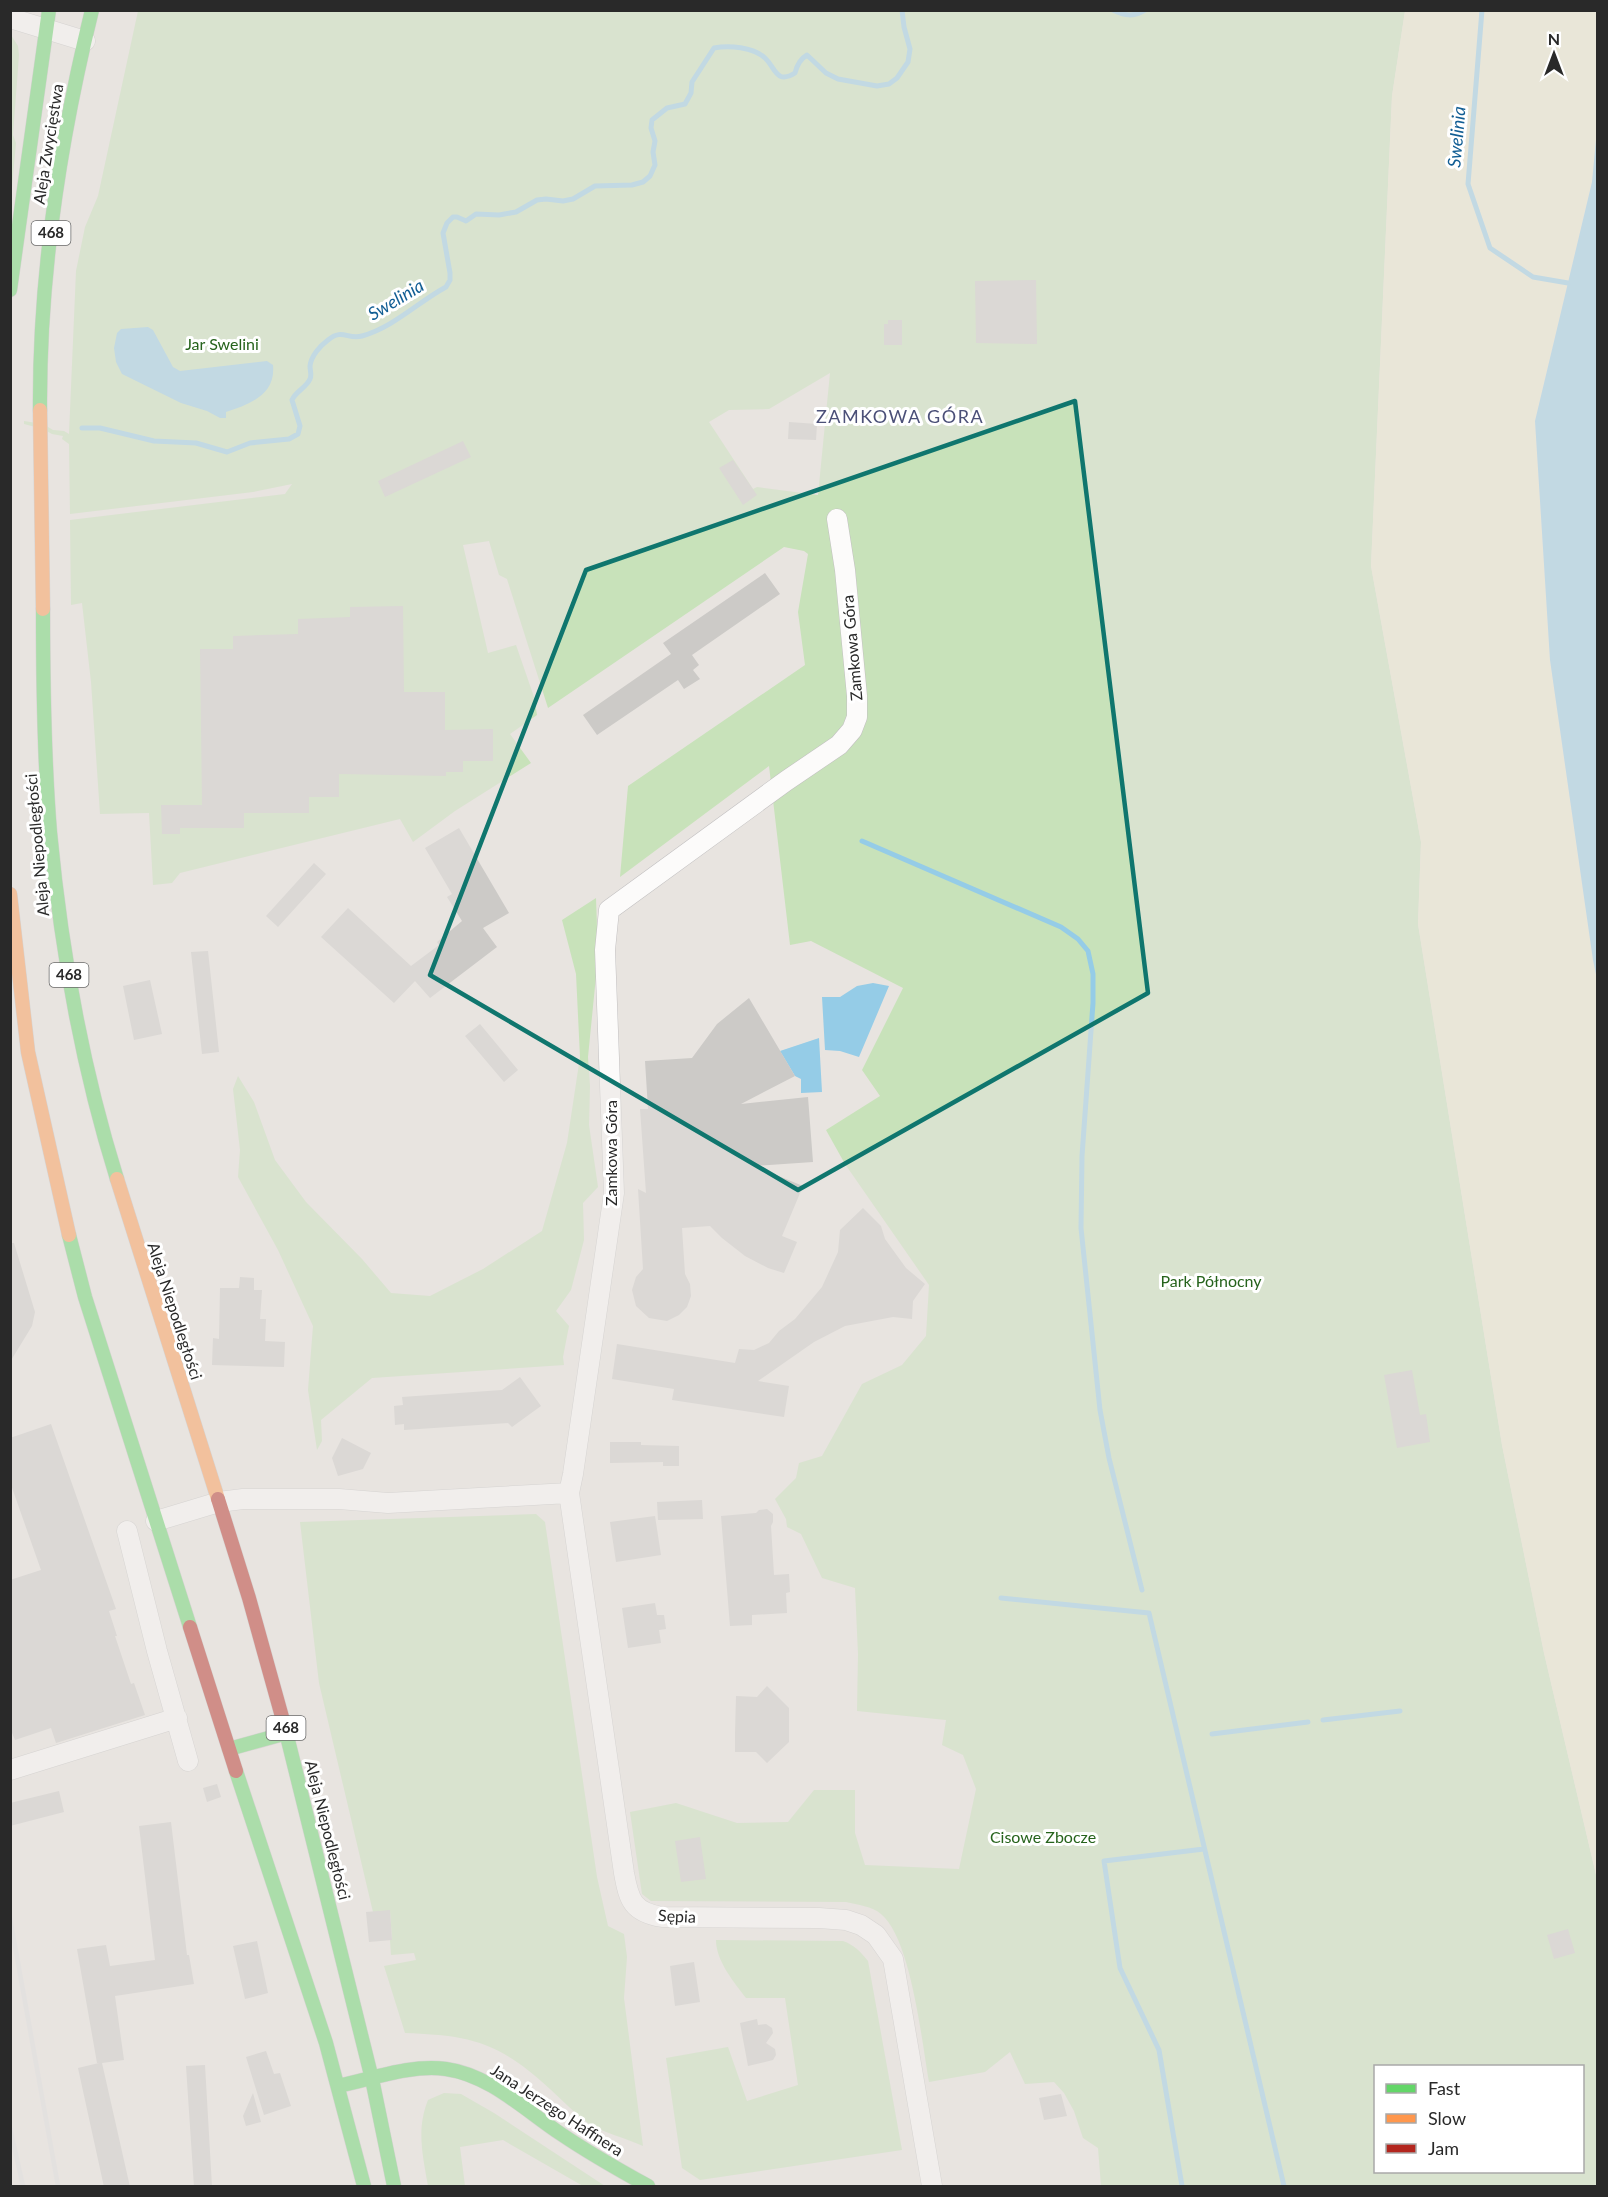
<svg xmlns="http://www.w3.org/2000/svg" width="1608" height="2197" font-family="Lato,sans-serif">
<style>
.green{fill:#c8e2ba;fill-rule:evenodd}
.sand{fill:#ece8ce}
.water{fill:#95cce7}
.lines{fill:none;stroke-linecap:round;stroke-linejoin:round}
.stream{stroke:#95cce7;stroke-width:5}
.building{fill:#cccac7}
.street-casing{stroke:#c2c0c1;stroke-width:21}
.fast-casing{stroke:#c2c0c1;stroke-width:15}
.slow-casing{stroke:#c2c0c1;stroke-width:15}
.jam-casing{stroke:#c2c0c1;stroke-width:15}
.street{stroke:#fcfbfa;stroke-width:20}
.fast{stroke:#63d668;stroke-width:14}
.slow{stroke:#ff974d;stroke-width:14}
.jam{stroke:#b3261e;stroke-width:14}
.rail{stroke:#deddde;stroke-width:4.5}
.marked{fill:none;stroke:#0f766e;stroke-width:4.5;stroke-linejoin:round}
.labels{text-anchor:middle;stroke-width:6;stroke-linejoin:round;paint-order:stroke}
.shield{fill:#fff;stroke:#696969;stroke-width:1.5}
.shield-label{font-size:15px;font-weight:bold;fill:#292929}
.street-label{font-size:16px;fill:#292929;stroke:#fff}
.park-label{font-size:16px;fill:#26631c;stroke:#fff}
.water-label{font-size:18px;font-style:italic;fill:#125e94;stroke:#fff}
.neighbourhood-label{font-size:18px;letter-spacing:1.5px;fill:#4b5078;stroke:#fff}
</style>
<rect width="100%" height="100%" fill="#e8e4e0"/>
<path class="green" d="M138 11H1405L1392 96 1371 566 1421 842 1418 924 1502 1445 1544 1653 1597 1879V2186H1101L1098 2148 1083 2138 1074 2111 1064 2093 1054 2082 1025 2084 1010 2052 985 2072 929 2082C922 2043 911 1938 881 1914 872 1906 858 1905 846 1902L651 1901 642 1894 630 1812 676 1803 737 1823 788 1822 814 1790H855V1833L865 1865 959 1869 976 1789 963 1755 942 1745 946 1720 857 1711 858 1654 855 1588 822 1578 801 1534 787 1527 786 1519 775 1499 796 1478 799 1463 822 1456 862 1384 902 1365 926 1336 929 1285 845 1164 826 1130 880 1096 862 1070 903 988 811 941 790 945 769 766 620 877 628 786 805 665 798 612 808 554 804 551 784 547 548 708 507 579 499 575 489 541 463 545 488 653 516 645 534 697 537 715 510 734 531 763 455 811 413 842 400 819 180 873 172 883 153 885 149 813 100 814 91 682 82 603 71 605 70 520 285 494 292 484 253 492 70 514 69 444 62 439 63 436 52 434 43 429 24 424V421L43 424 53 430 64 431 69 434 76 271 85 227 98 196ZM830 373 818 495 757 487 753 489 709 422 729 410 769 409ZM1376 2066H1582V2172H1376Z
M11 35 18 46 19 55 13 135 16 143 11 198Z
M596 898 598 956 588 1057 590 1086 589 1125 598 1187 583 1203 584 1240 571 1290 556 1311 569 1326 563 1357 564 1365 372 1378 321 1420 322 1441 317 1450 308 1390 313 1326 278 1250 238 1177 240 1150 233 1089 238 1076 254 1102 275 1160 306 1202 362 1259 391 1293 430 1296 483 1269 542 1231 567 1143 580 1057 576 974 562 920Z
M536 1514 545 1522 597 1877 608 1926 624 1934 627 1957 624 1998 643 2146C626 2138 603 2133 588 2123 567 2107 550 2087 529 2071 488 2038 456 2035 405 2033L384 1966 416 1960 414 1953 391 1955 390 1940H392L390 1911 373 1912 319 1683 300 1522Z
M716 1940 843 1941C854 1945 860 1951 868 1961L902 2150 700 2180 682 2168 666 2058 728 2047 747 2101 798 2085 785 1998H746C734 1982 716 1961 716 1940Z
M444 2093 461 2094 494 2113 605 2186H583L503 2140 460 2147 465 2186H428C423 2156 416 2130 428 2100Z"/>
<path class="sand" d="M1405 11H1597L1598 129 1592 182 1535 421 1550 660 1593 960 1597 979V1879L1544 1653 1502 1445 1418 924 1421 842 1371 566 1392 96Z"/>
<path class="water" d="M1597 129 1598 979H1597L1593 960 1550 660 1535 421 1592 182Z
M148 327 153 330 173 367 180 371 267 361 273 365C276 395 250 404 226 412V418H220L207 411 181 403 122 374 116 362 114 348 117 333 121 329Z
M873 983 889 986 859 1057 840 1051 825 1050 822 997H840L857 986Z
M819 1038 822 1092 801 1093V1079L795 1076 780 1051Z"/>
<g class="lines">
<path class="stream" d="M1113 10C1125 16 1133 17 1145 10
M1482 10 1468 184 1490 248 1533 277 1568 283
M82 428H100L154 441 196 443 227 452 250 443 289 439 298 434 300 426 292 400C296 391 306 388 310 379 312 375 310 371 310 366 311 356 320 346 328 340 342 328 348 340 362 336 394 327 418 302 446 287L450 280V273L443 233 447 223 453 217H457L466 221 476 214 499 215 516 212 537 200 546 199 563 201 573 199 595 186 632 185 643 182 650 176 655 165 653 152 655 141 651 128 652 120 667 108 685 104 691 93 692 82 714 48C729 45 753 47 765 58 775 67 776 85 795 73 797 65 800 59 807 55L826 73 838 79 877 86 889 84 897 78 908 62 910 49 904 27 902 10
M862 841 1061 927 1078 939 1088 951 1093 974V1003L1082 1156 1081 1228 1100 1410 1109 1458 1142 1590
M1001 1598 1149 1613 1284 2186
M1323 1720 1400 1711
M1212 1734 1308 1722
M1182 2186 1159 2050 1120 1968 1104 1861 1204 1849"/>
</g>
<path class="building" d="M1036 280 1037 344 976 343 975 281Z
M888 320H902V345H884V324H888Z
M789 422 817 424 816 440 788 439Z
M463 441 471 457 385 497 378 481Z
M733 460 757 495 743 505 719 468Z
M765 573 780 594 692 655 699 665 693 670 700 679 684 689 678 680 597 735 583 715 671 654 663 643Z
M403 606 404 692H445V730L493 729V761H463V772H446V776L339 774V797H309V813H244V828H180V834H162L161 805H202L200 649H233V636L298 634V619L350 617V607Z
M459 828 509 913 483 928 497 947 430 998 415 981 394 1003 321 937 348 908 411 966 439 945 437 942 462 921 447 897 452 894 425 848Z
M314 863 326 874 278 927 266 916Z
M208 951 219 1052 202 1054 191 952Z
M150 980 162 1034 134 1040 123 986Z
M749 998 795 1076 741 1104 808 1097 813 1162 754 1166 803 1186 782 1236 797 1242 784 1273 768 1268 745 1256 722 1238 710 1226 682 1228 685 1274 690 1284 691 1296 687 1307 679 1315 667 1321 649 1318 636 1306 632 1290 636 1277 643 1269 638 1189 646 1193 640 1109H648L645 1061 692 1058 717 1024Z
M480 1024 518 1070 504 1082 465 1036Z
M863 1208 881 1226 885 1239 906 1268 925 1284 913 1301 912 1319 893 1317 845 1326 814 1342 758 1381 789 1386 784 1417 672 1400 674 1389 612 1379 617 1344 735 1363 739 1349 754 1350 769 1343 779 1331 795 1319 822 1287 838 1252 840 1230Z
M10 1243H14L35 1312 32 1326 10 1362Z
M240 1277 254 1278V1290H262L260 1319H266L265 1341 285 1342 284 1367 212 1365 213 1338 219 1339 220 1288H239Z
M1412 1370 1420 1415 1426 1414 1430 1442 1397 1448 1384 1375Z
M520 1377 541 1406 512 1427 508 1423 404 1430V1424L395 1425 394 1406 403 1405 402 1397 502 1390Z
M51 1424 116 1609 109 1611 117 1636H115L131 1684 134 1683 145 1715 56 1743 51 1728 15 1740 10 1728V1580L41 1570 10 1482V1438Z
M342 1438 371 1453 363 1469 338 1476 332 1458Z
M610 1442H641V1445L679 1446V1466H663V1462L610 1463Z
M702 1500 703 1519 658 1520 657 1502Z
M767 1509 773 1514V1522L771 1526 774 1575 789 1574 790 1592 786 1593 787 1613 752 1615V1625L730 1626 721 1516 756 1513 759 1510Z
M655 1516 661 1555 616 1562 610 1522Z
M655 1603 657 1615H664L666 1629 659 1630 661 1643 628 1648 622 1608Z
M767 1686 789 1708V1742L767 1763 756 1752H735V1734L736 1696 757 1697Z
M217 1784 221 1797 207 1802 203 1788Z
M59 1791 64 1812 10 1826V1803Z
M171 1822 187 1955H189L194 1984 115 1996 124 2060 102 2063 130 2187H104L78 2068 99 2063H97L77 1949 106 1945 110 1966 155 1960 139 1826Z
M700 1837 706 1879 681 1882 675 1841Z
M390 1910 392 1940 369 1942 366 1912Z
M1568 1929 1575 1953 1554 1959 1547 1935Z
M257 1941 268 1993 245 1999 233 1946Z
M694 1962 700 2002 675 2006 670 1966Z
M757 2019 758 2025 766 2024 772 2028 773 2033 766 2043 775 2049 776 2055 773 2060 748 2066 740 2023Z
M266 2051 274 2074 280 2073 291 2106 264 2115 246 2057Z
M205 2065 212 2187H194L186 2066Z
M253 2093 261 2122 246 2126 243 2116Z
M1061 2094 1067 2116 1044 2120 1039 2098Z"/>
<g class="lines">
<defs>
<path id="street" d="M10 18 85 41
M837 519 845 570 857 696V717L852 730 839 745 786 781 609 910 605 950 614 1193 573 1474 569 1493 624 1873C629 1901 633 1912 662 1917L819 1918 846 1920 861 1925 876 1935 893 1959 932 2186
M156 1521 219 1502 243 1499H339L388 1503 569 1493
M127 1531 157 1651 188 1761
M10 1770 177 1718"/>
<path id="fast" d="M10 290 49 10
M40 410C39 275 60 140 92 10
M43 609C43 683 44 758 50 832 61 949 82 1067 117 1179
M69 1235 85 1297 190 1627
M284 1724 372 2079 394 2186
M229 1749 287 1733
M236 1771 326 2043 364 2186
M338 2086C372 2079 411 2064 446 2069 490 2075 526 2111 561 2134 589 2153 619 2170 648 2186"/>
<path id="slow" d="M40 410 43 609
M10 894 28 1052 69 1235
M117 1179 218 1499"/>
<path id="jam" d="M218 1499 249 1598 284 1724
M190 1627 236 1771"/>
</defs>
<use href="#street" class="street-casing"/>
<use href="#fast" class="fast-casing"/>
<use href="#slow" class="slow-casing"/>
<use href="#jam" class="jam-casing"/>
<use href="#street" class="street"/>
<use href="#fast" class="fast"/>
<use href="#slow" class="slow"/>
<use href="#jam" class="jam"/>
<path class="rail" d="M10 1918 58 2186
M10 2128 23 2186"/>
</g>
<path d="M0 0H1608V2197H0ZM1075 401 1148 993 798 1190 430 975 586 570Z" fill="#e8e4e0" fill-opacity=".55" fill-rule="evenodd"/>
<path class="marked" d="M1075 401 1148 993 798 1190 430 975 586 570Z"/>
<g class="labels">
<g class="shield">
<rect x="31.5" y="221" width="39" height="24" rx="4.5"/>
<rect x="49.5" y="963" width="39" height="24" rx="4.5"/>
<rect x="266.5" y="1716" width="39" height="24" rx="4.5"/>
</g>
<g class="shield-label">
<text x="51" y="238">468</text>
<text x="69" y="980">468</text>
<text x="286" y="1733">468</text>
</g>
<g class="street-label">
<text transform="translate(48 144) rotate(-81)" y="6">Aleja Zwycięstwa</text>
<text transform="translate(852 648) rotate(-95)" y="6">Zamkowa Góra</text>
<text transform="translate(37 845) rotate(-95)" y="6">Aleja Niepodległości</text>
<text transform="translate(611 1153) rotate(-90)" y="6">Zamkowa Góra</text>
<text transform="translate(175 1311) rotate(72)" y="6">Aleja Niepodległości</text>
<text transform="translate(328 1830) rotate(76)" y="6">Aleja Niepodległości</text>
<text transform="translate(677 1916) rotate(3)" y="6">Sępia</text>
<text transform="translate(557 2110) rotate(33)" y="6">Jana Jerzego Haffnera</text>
</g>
<g class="park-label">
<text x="222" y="350">Jar Swelini</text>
<text x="1211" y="1287">Park Północny</text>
<text x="1043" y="1843">Cisowe Zbocze</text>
</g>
<g class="water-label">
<text transform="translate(1457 137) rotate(-85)" y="6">Swelinia</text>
<text transform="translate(396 300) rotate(-31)" y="6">Swelinia</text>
</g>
<g class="neighbourhood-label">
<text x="900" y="423">ZAMKOWA GÓRA</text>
</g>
</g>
<rect width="1608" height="2197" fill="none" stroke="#292929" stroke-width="24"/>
<rect x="1374" y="2065" width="210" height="108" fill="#ffffff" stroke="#a9a9a9" stroke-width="1.5"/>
<rect x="1386" y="2084" width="30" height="9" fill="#63d668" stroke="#a9a9a9" stroke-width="1.5"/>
<text x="1428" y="2095" font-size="18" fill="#292929">Fast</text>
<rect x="1386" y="2114" width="30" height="9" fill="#ff974d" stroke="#a9a9a9" stroke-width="1.5"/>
<text x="1428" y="2125" font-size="18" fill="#292929">Slow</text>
<rect x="1386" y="2144" width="30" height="9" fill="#b3261e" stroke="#a9a9a9" stroke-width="1.5"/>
<text x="1428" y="2155" font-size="18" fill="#292929">Jam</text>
<g transform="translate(1554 54)" stroke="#ffffff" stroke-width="4.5" paint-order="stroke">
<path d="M0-4.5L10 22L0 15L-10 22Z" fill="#292929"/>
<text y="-9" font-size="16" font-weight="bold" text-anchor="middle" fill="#292929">N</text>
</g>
</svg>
